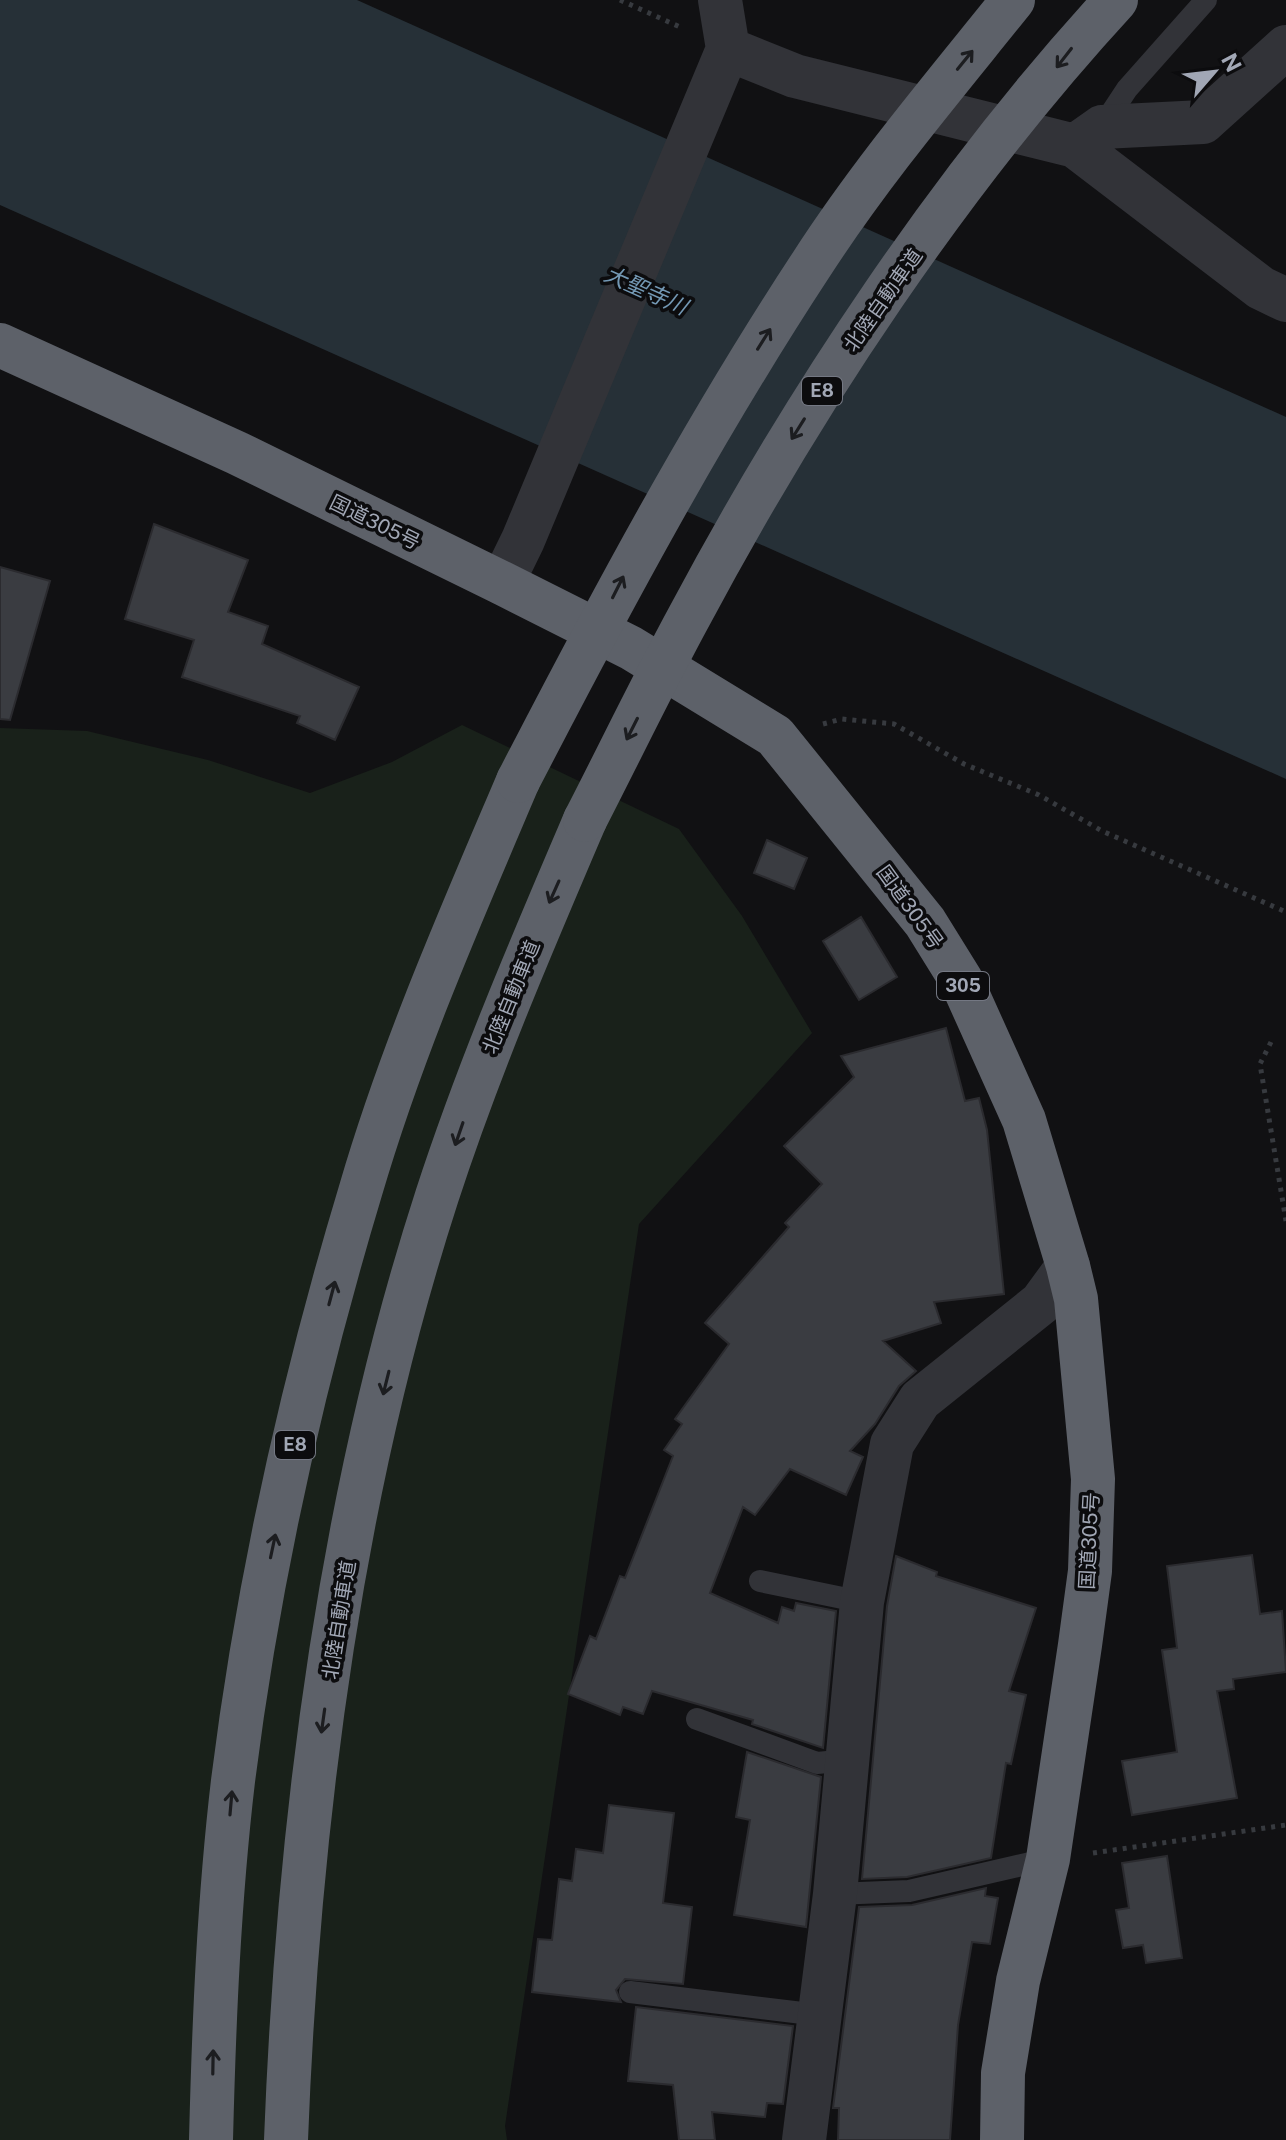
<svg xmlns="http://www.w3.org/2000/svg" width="1286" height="2140" font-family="'Public Sans','Noto Sans JP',sans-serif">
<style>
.green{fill:#19211a}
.water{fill:#263037}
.building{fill:#3a3c41;stroke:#2b2b2f;stroke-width:2}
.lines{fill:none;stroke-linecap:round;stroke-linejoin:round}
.path{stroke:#373a3f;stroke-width:5;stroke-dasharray:4 6;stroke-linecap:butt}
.lane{stroke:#323338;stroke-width:22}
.street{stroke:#323338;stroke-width:44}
.highway{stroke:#5d6169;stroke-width:44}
.highway-bridge{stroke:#5d6169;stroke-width:44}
.oneway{stroke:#1c1d20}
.labels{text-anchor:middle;stroke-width:7;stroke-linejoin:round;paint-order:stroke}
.shield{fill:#0c0c0e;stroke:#747883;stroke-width:2}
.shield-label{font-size:18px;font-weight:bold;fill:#a1a7b5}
.street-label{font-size:20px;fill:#a1a7b5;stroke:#0c0c0e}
.water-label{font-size:22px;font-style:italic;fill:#7398b4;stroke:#0c0c0e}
</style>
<rect width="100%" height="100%" fill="#111113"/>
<path class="green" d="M462 725 679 829 742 916 812 1033 639 1224 505 2126 507 2140H0V728L87 731 208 760 310 793 392 762Z"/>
<path class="water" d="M0 0H357L1286 417V779L0 205Z"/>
<path class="building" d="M154 524 248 560 228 612 268 626 262 644 359 687 335 740 297 723 300 716 182 677 194 640 125 619Z
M0 567 50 581 10 720 0 719Z
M767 840 807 858 794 889 754 873Z
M861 917 897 977 859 1000 823 941Z
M946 1028 965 1101 979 1098 987 1130 1004 1294 934 1302 941 1323 883 1341 916 1371 899 1386 875 1424 850 1451 863 1457 846 1495 790 1469 755 1515 743 1507 710 1593 778 1623 782 1607 794 1611 796 1603 836 1611 823 1748 752 1724 753 1720 652 1691 643 1714 623 1707 620 1715 568 1694 590 1636 596 1639 620 1576 625 1578 673 1456 664 1450 682 1424 675 1419 729 1344 705 1323 789 1227 785 1223 822 1184 784 1146 854 1077 841 1056Z
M1252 1555 1260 1614 1282 1611 1286 1672 1233 1679 1234 1689 1217 1691 1237 1798 1132 1815 1122 1761 1177 1752 1162 1650 1177 1648 1167 1566Z
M896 1556 937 1572 936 1576 1036 1608 1009 1691 1026 1695 1011 1764 1006 1763 991 1858 907 1877 862 1879 887 1606Z
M747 1752 821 1777 806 1927 734 1915 750 1820 736 1817Z
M609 1805 674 1813 663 1903 692 1907 683 1984 625 1979 616 1990 621 2002 532 1992 538 1939 552 1940 559 1879 572 1881 576 1849 603 1853Z
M1167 1856 1182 1958 1146 1963 1143 1945 1123 1948 1116 1910 1129 1908 1122 1863Z
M986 1888 985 1896 998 1898 990 1944 972 1942 958 2025 950 2140H838L839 2108H833L859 1907 912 1905Z
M636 2007 793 2026 783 2104 767 2103 765 2117 712 2112 715 2140H679L673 2085 628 2081Z"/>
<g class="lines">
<path class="path" d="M620 0 680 27
M823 724 842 719 894 724 964 764 1039 795 1102 831 1286 912
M1271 1042 1260 1064 1286 1221
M1093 1853 1286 1825"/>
<path class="lane" d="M1102 127 1127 89 1206 0
M760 1581 862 1602
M697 1719 817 1763 848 1760
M835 1894 909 1891 1048 1859
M630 1992 819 2015"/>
<path class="street" d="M728 49 795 76 1075 146 1261 288 1286 300
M1075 146 1102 127 1203 122 1286 47
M502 583 523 540 728 49 720 0
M804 2140 835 1894 862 1602 892 1444 920 1400 1041 1303 1068 1266"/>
<path class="highway" d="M0 345 237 453 502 583 631 648 775 736 925 922 961 980 1024 1120 1068 1266 1076 1299 1093 1479 1090 1571 1080 1645 1048 1859 1018 1981 1003 2073 1002 2140
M211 2140C214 2020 219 1900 233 1781 258 1581 303 1381 361 1189 402 1049 461 915 518 781
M286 2140C298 1827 340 1495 437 1196 479 1067 532 944 585 820"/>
<path class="highway-bridge" d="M518 781C609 605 702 431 811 265 871 172 944 86 1013 0
M585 820C620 752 653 683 690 615 804 401 951 179 1116 0"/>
</g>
<defs><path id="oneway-shaft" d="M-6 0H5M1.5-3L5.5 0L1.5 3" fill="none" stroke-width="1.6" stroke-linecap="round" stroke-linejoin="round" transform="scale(2)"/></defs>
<g class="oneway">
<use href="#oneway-shaft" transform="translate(1064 58) rotate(128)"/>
<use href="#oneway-shaft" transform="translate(965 60) rotate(-51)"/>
<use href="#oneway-shaft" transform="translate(764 339) rotate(-58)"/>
<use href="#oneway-shaft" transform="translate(798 429) rotate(122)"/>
<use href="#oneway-shaft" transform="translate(618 587) rotate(-63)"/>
<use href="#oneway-shaft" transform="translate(632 729) rotate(117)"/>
<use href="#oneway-shaft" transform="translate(554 892) rotate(114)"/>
<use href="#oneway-shaft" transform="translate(459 1134) rotate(109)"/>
<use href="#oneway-shaft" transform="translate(332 1293) rotate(-75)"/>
<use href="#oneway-shaft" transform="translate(386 1383) rotate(104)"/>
<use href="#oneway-shaft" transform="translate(273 1546) rotate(-78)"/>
<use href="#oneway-shaft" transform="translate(323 1721) rotate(98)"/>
<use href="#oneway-shaft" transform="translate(231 1803) rotate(-85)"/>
<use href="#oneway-shaft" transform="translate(213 2062) rotate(-89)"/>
</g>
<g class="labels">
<g class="shield">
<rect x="802" y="377" width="40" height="28" rx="6"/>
<rect x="937" y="972" width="52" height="28" rx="6"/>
<rect x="275" y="1431" width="40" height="28" rx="6"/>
</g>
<g class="shield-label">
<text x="822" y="397">E8</text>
<text x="963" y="992">305</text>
<text x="295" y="1451">E8</text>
</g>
<g class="street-label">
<text transform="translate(883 300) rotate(-55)" y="7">北陸自動車道</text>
<text transform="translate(375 522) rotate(26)" y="7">国道305号</text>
<text transform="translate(910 907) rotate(54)" y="7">国道305号</text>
<text transform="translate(511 997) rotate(-68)" y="7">北陸自動車道</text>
<text transform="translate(1089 1541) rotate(-87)" y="7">国道305号</text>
<text transform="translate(339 1620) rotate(-81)" y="7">北陸自動車道</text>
</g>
<g class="water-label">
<text transform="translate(646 290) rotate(24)" y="8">大聖寺川</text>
</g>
</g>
<g transform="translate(1214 72) rotate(62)" stroke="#0c0c0e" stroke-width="6" paint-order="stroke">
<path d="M0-6L14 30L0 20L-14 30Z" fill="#a1a7b5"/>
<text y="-12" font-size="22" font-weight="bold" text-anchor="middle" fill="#a1a7b5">N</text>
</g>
</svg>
